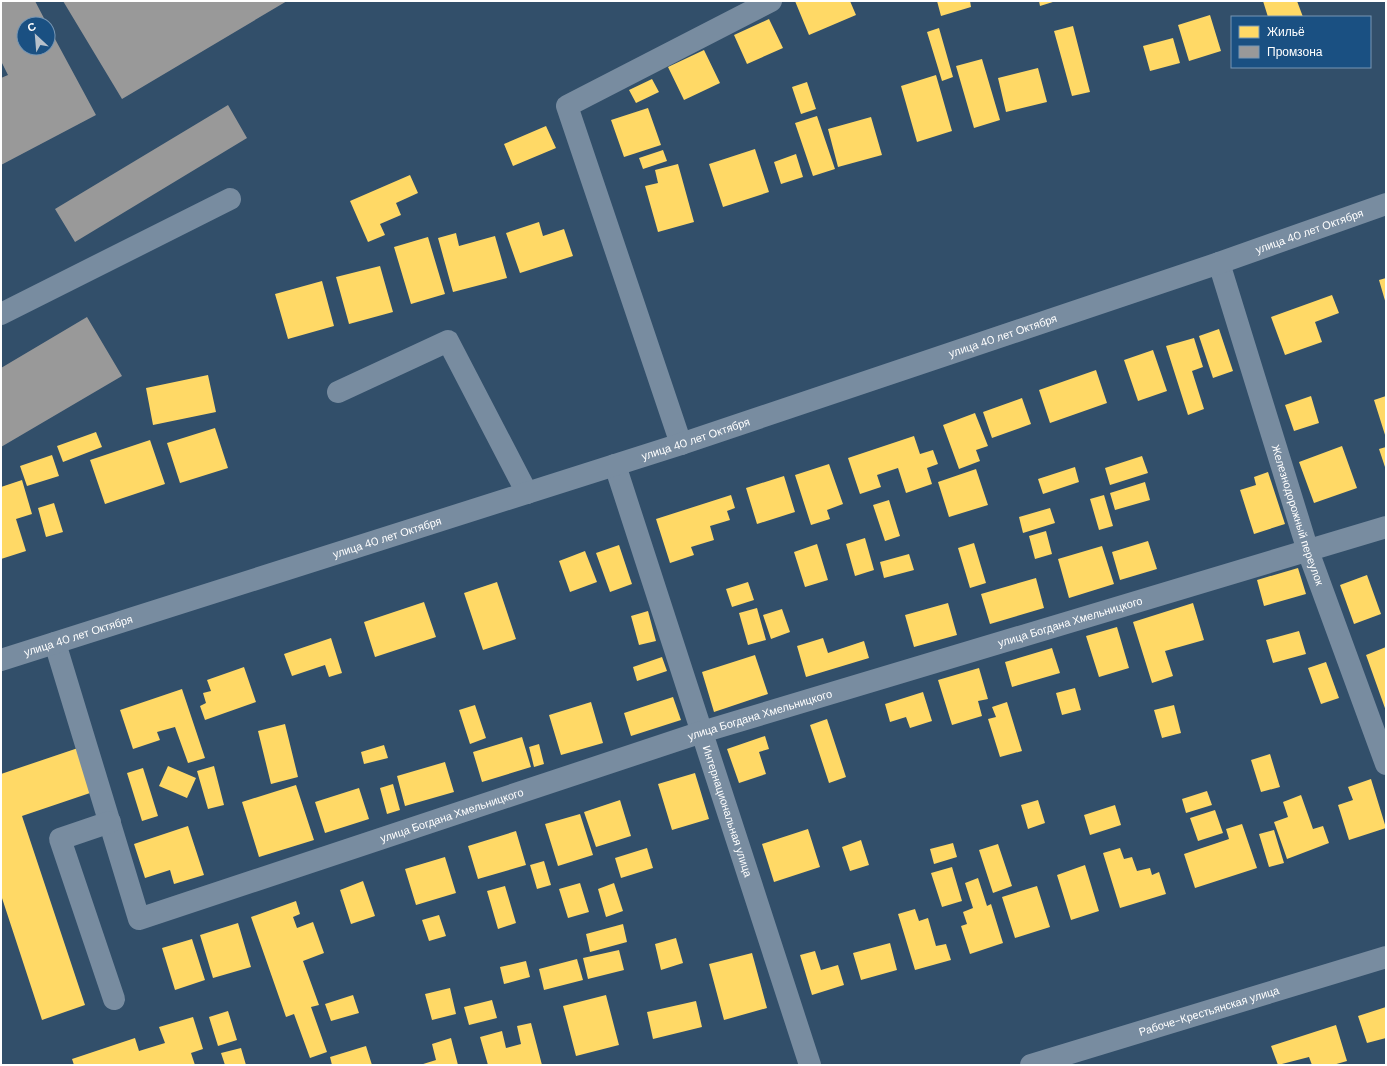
<svg xmlns="http://www.w3.org/2000/svg" width="1387" height="1066" font-family="'DM Sans',sans-serif">
<style>
.homes{fill:#ffd966}
.industry{fill:#999}
.lines{fill:none;stroke-linecap:round;stroke-linejoin:round}
.minor{stroke:#788ca0;stroke-width:22}
.labels{text-anchor:middle;stroke-width:4;stroke-linejoin:round;paint-order:stroke}
.street-label{font-size:11px;fill:#fff;stroke:#1a5082}
</style>
<rect width="100%" height="100%" fill="#324f6a"/>
<path class="homes" d="M795 1H850L856 15 809 35Z
M937 1H970L971 7 941 16Z
M1039 1H1056L1040 6Z
M1263 1H1297L1303 17H1268Z
M1210 15 1221 51 1189 61 1178 25Z
M769 19 783 48 747 64 734 35Z
M1073 26 1090 92 1072 96 1054 31Z
M939 28 953 77 942 81 927 32Z
M1173 38 1180 63 1150 71 1143 46Z
M704 50 720 83 684 100 668 67Z
M982 59 1000 120 974 128 956 66Z
M1038 68 1047 102 1006 112 998 78Z
M936 75 952 131 917 142 901 86Z
M652 79 659 92 636 103 629 90Z
M807 82 816 109 801 114 792 87Z
M648 108 661 145 624 157 611 120Z
M817 116 835 169 813 176 795 123Z
M871 117 882 155 838 167 828 129Z
M546 126 556 148 513 166 504 144Z
M755 149 769 192 723 207 709 164Z
M663 150 667 161 643 169 639 158Z
M796 154 803 177 781 184 774 162Z
M678 164 694 222 658 232 645 186 658 183 655 170Z
M410 175 418 193 396 203 401 215 380 224 385 235 368 242 350 201Z
M539 222 543 236 564 229 573 256 520 273 506 233Z
M456 233 459 246 495 236 507 278 453 292 438 238Z
M428 237 445 294 411 304 394 247Z
M380 266 393 312 349 324 336 277Z
M1386 278V304L1379 280Z
M322 281 334 326 288 339 275 294Z
M1332 295 1339 313 1315 322 1322 342 1285 355 1271 317Z
M1219 329 1233 371 1213 378 1199 336Z
M1194 338 1203 367 1192 371 1204 409 1188 415 1166 346Z
M1153 350 1167 391 1138 401 1124 360Z
M1096 370 1107 403 1050 423 1039 390Z
M208 375 216 412 153 425 146 388Z
M1311 396 1319 423 1294 431 1285 405Z
M1386 396V438L1374 400Z
M1022 398 1031 424 992 438 983 412Z
M975 413 988 446 976 450 980 461 959 469 943 425Z
M215 428 228 468 180 483 167 443Z
M96 432 102 447 63 462 57 446Z
M914 436 920 454 933 450 938 464 927 468 932 484 906 493 898 468 877 475 881 487 860 494 848 458Z
M150 440 165 484 105 504 90 460Z
M1342 446 1357 488 1314 503 1299 462Z
M1386 447V470L1379 449Z
M52 455 59 476 27 486 20 466Z
M1142 456 1148 473 1110 485 1105 468Z
M829 464 843 504 827 510 830 519 811 525 795 475Z
M1075 467 1079 482 1043 494 1038 479Z
M976 469 988 505 949 517 938 482Z
M1268 472 1285 524 1254 534 1240 490 1256 485 1254 477Z
M784 476 795 512 757 524 746 488Z
M22 480 32 514 16 519 26 551 1 559V487Z
M1145 482 1150 500 1115 510 1110 493Z
M731 495 735 508 727 511 730 520 710 526 714 540 691 547 694 555 670 563 656 519Z
M1104 495 1113 526 1099 530 1090 499Z
M889 500 900 536 885 541 873 505Z
M54 503 63 532 46 537 38 508Z
M1050 508 1055 523 1023 533 1019 517Z
M1046 531 1052 554 1035 559 1029 536Z
M865 538 874 570 855 576 846 544Z
M1148 541 1157 569 1120 580 1112 552Z
M974 543 986 583 970 588 958 548Z
M817 544 828 580 805 587 794 552Z
M619 545 632 584 610 592 596 553Z
M1102 546 1114 584 1069 598 1058 559Z
M585 551 597 582 570 592 559 561Z
M909 554 914 570 884 578 880 562Z
M1298 568 1306 594 1264 606 1257 580Z
M1367 575 1381 614 1354 624 1340 585Z
M1036 578 1044 608 990 624 981 594Z
M497 582 516 639 483 650 464 593Z
M748 582 754 600 732 607 726 589Z
M424 602 436 637 375 657 364 622Z
M948 603 957 635 914 647 905 615Z
M1193 603 1204 640 1165 651 1173 676 1152 683 1133 622Z
M757 608 766 640 748 645 739 613Z
M782 609 790 632 771 639 763 615Z
M648 611 656 641 639 645 631 616Z
M1117 627 1129 668 1099 677 1086 636Z
M1299 631 1306 654 1273 663 1266 640Z
M331 638 342 673 329 677 325 665 292 676 284 654Z
M823 638 828 653 864 641 869 658 806 677 797 646Z
M1386 647V711L1366 655Z
M1052 648 1060 673 1012 687 1005 662Z
M755 655 768 694 714 712 702 672Z
M662 657 667 671 637 681 633 667Z
M1326 662 1339 698 1321 704 1308 668Z
M244 667 256 702 205 720 200 706 206 703 203 693 211 691 207 680Z
M979 668 988 699 978 701 982 716 952 725 938 680Z
M1075 688 1081 710 1062 715 1056 693Z
M182 689 205 758 188 763 175 727 157 732 160 740 133 749 120 710Z
M923 692 932 721 910 728 906 717 890 722 885 704Z
M673 697 681 720 631 736 624 713Z
M591 702 603 743 561 755 549 715Z
M1007 702 1022 751 1000 757 988 719 996 717 992 707Z
M475 705 486 738 470 744 459 710Z
M1174 705 1181 733 1162 738 1154 710Z
M827 719 846 777 829 783 810 725Z
M285 724 298 777 271 784 258 731Z
M765 736 769 749 759 752 766 774 739 783 727 749Z
M522 737 531 767 482 782 473 752Z
M539 744 544 764 534 767 529 747Z
M384 745 388 758 364 764 361 752Z
M78 748 93 792 22 816 85 1005 42 1020 1 895V774Z
M1270 754 1280 787 1261 792 1251 760Z
M445 762 454 792 405 806 397 776Z
M168 766 196 778 187 798 159 786Z
M214 766 224 805 208 809 197 771Z
M143 768 158 816 142 821 127 773Z
M695 773 709 819 672 830 658 784Z
M1371 779 1386 828 1349 840 1338 805 1353 800 1348 787Z
M393 784 400 810 387 814 380 788Z
M296 785 314 840 259 857 242 802Z
M359 788 369 819 325 833 315 802Z
M1207 791 1212 805 1186 813 1182 799Z
M1301 795 1313 829 1323 826 1329 843 1287 859 1274 822 1288 817 1283 802Z
M620 800 631 836 596 847 584 812Z
M1038 800 1045 823 1028 829 1021 805Z
M1115 805 1121 825 1090 835 1084 815Z
M1215 810 1223 833 1198 841 1190 818Z
M580 814 593 855 558 866 545 824Z
M1242 824 1257 868 1195 888 1184 854 1229 839 1226 829Z
M188 826 204 875 174 884 170 870 145 878 134 844Z
M808 829 820 867 774 882 762 844Z
M1274 830 1284 863 1269 867 1259 834Z
M516 831 526 865 478 879 468 846Z
M861 840 869 865 850 871 842 847Z
M953 843 957 857 934 864 930 849Z
M998 844 1012 886 993 893 979 850Z
M647 848 653 868 621 878 615 858Z
M1120 848 1124 859 1132 857 1137 871 1150 868 1152 875 1159 872 1166 894 1120 908 1103 853Z
M445 857 456 893 416 905 405 869Z
M544 861 551 885 537 889 530 865Z
M1085 865 1099 911 1071 920 1057 875Z
M952 867 962 901 942 907 931 873Z
M978 878 987 906 991 904 1003 943 970 954 961 926 967 924 963 912 973 908 965 883Z
M363 881 375 916 351 924 340 890Z
M580 883 589 912 568 918 559 889Z
M614 883 623 911 606 917 598 889Z
M505 886 516 923 498 929 487 891Z
M1037 886 1050 927 1015 938 1002 897Z
M296 901 300 914 293 917 297 928 313 922 324 953 303 961 319 1005 311 1007 327 1052 310 1058 294 1014 286 1017 251 917Z
M915 909 919 921 928 918 936 946 946 944 951 960 915 970 898 914Z
M439 915 446 936 429 941 422 920Z
M238 923 251 967 213 978 200 935Z
M623 924 627 942 590 952 586 934Z
M676 938 683 963 661 970 655 944Z
M192 939 205 980 175 990 162 948Z
M890 943 897 970 861 980 853 953Z
M619 950 624 970 588 979 583 958Z
M815 951 821 970 838 965 844 985 812 995 800 955Z
M752 953 767 1008 724 1020 709 964Z
M577 959 583 980 544 990 539 969Z
M526 961 530 977 504 984 500 967Z
M450 988 456 1014 432 1020 425 994Z
M353 995 359 1013 331 1021 325 1004Z
M606 995 619 1045 576 1056 563 1006Z
M492 1000 497 1018 469 1025 464 1007Z
M696 1001 702 1027 653 1039 647 1012Z
M1386 1007V1038L1367 1043 1358 1016Z
M228 1011 237 1040 218 1046 209 1017Z
M193 1017 203 1049 191 1053 195 1065H74L72 1059 135 1038 139 1051 165 1043 159 1027Z
M531 1023 542 1065H488L480 1037 502 1031 506 1048 521 1044 517 1026Z
M1336 1025 1347 1061 1333 1065H1312L1309 1057 1278 1065 1271 1046Z
M451 1038 458 1065H420L436 1060 432 1044Z
M366 1046 372 1065H332L330 1057Z
M241 1048 246 1065H225L221 1053Z"/>
<path class="industry" d="M3 1H35L47 24H24V48H48V26L96 115 1 165V78L8 75 1 61V2Z
M63 1H287L122 99Z
M228 105 247 138 75 242 55 209Z
M87 317 122 376 1 447V368Z"/>
<g class="lines">
<g class="minor">
<path id="s1" d="M1219 263 1308 551 1386 764"/>
<path d="M1 314 230 199"/>
<path d="M338 392 448 341 527 493"/>
<path d="M681 444 567 106 771 1"/>
<path id="s2" d="M615 465 810 1065"/>
<path id="s3" d="M55 643 139 919 702 732 1386 527"/>
<path id="s4" d="M1 660 681 444 1219 263 1386 204"/>
<path d="M110 822 60 839 114 999"/>
<path id="s5" d="M1031 1065 1386 957"/>
</g>
</g>
<g class="labels">
<g class="street-label">
<text dy="4" stroke="none"><textPath href="#s4" startOffset="1377">улица 40 лет Октября</textPath></text>
<text dy="4" stroke="none"><textPath href="#s4" startOffset="1053">улица 40 лет Октября</textPath></text>
<text dy="4" stroke="none"><textPath href="#s4" startOffset="729">улица 40 лет Октября</textPath></text>
<text dy="4" stroke="none"><textPath href="#s1" startOffset="264">Железнодорожный переулок</textPath></text>
<text dy="4" stroke="none"><textPath href="#s4" startOffset="405">улица 40 лет Октября</textPath></text>
<text dy="4" stroke="none"><textPath href="#s3" startOffset="1266">улица Богдана Хмельницкого</textPath></text>
<text dy="4" stroke="none"><textPath href="#s4" startOffset="81">улица 40 лет Октября</textPath></text>
<text dy="4" stroke="none"><textPath href="#s3" startOffset="942">улица Богдана Хмельницкого</textPath></text>
<text dy="4" stroke="none"><textPath href="#s2" startOffset="364">Интернациональная улица</textPath></text>
<text dy="4" stroke="none"><textPath href="#s3" startOffset="618">улица Богдана Хмельницкого</textPath></text>
<text dy="4" stroke="none"><textPath href="#s5" startOffset="186">Рабоче-Крестьянская улица</textPath></text>
</g>
</g>
<rect width="1387" height="1066" fill="none" stroke="#ffffff" stroke-width="4"/>
<rect x="1231" y="16" width="140" height="52" fill="#1a5082" stroke="#7696b4"/>
<rect x="1239" y="26" width="20" height="12" fill="#ffd966" stroke="#7696b4"/>
<text x="1267" y="36" font-size="12" fill="#ffffff">Жильё</text>
<rect x="1239" y="46" width="20" height="12" fill="#999999" stroke="#7696b4"/>
<text x="1267" y="56" font-size="12" fill="#ffffff">Промзона</text>
<g transform="translate(36 36) rotate(334)"><circle r="19" fill="#1a5082" stroke="#7696b4"/>
<path d="M0-3L7 15L0 10L-7 15Z" fill="#b7c1cb"/>
<text y="-6" font-size="11" font-weight="bold" text-anchor="middle" fill="#ffffff">С</text>
</g>
</svg>
